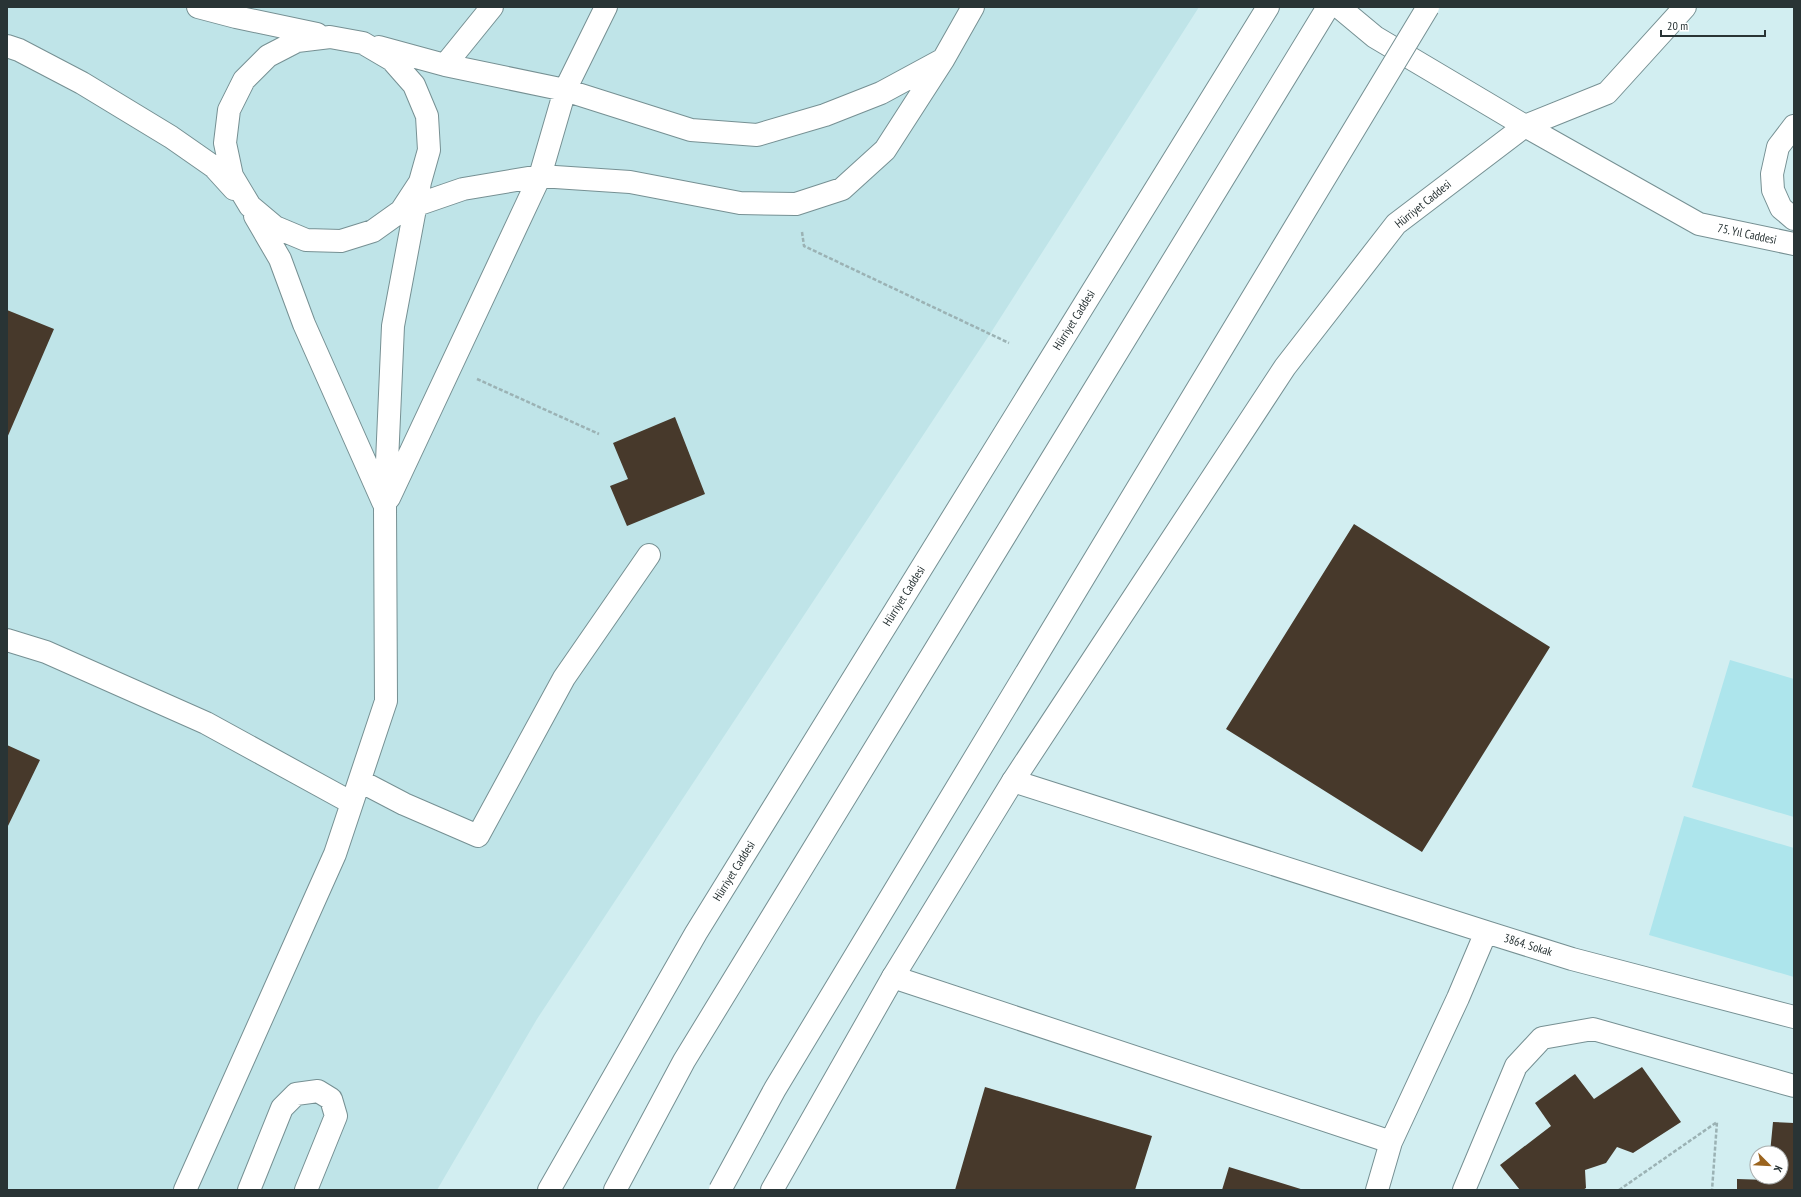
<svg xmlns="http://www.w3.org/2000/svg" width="1801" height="1197" font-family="'PT Sans Narrow',sans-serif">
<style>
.built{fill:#bfe4e8}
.green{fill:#ade5ec}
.building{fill:#47392b}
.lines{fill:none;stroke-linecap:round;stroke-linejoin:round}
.minor-casing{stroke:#769093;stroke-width:24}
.major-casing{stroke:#769093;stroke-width:24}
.highway-casing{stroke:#769093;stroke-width:24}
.path{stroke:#9bb2b4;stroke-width:2.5;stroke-dasharray:4 2;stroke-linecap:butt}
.minor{stroke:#fff;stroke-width:22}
.major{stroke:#fff;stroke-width:22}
.highway{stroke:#fff;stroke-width:22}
.highway-bridge-casing{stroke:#769093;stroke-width:24;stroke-linecap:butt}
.highway-bridge{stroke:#fff;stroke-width:22}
.labels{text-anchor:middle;stroke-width:4;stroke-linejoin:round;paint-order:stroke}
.street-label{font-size:12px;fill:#293435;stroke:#fff}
</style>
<rect width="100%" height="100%" fill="#d2eef1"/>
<path class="built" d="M7 7H1199L990 334 537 1019 437 1190H7Z"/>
<path class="green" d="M1730 660 1794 679V817L1692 787Z
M1684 816 1794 848V977L1649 935Z"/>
<path class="building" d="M7 310 54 329 7 438Z
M675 417 705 494 627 526 610 486 628 479 613 443Z
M1354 524 1550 647 1422 852 1226 729Z
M7 745 40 760 7 828Z
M1642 1067 1681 1122 1633 1153 1617 1147 1606 1163 1585 1170 1586 1188 1583 1190H1520L1500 1165 1551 1126 1535 1103 1575 1074 1594 1099Z
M985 1087 1152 1136 1135 1190H955Z
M1773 1122 1794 1123V1190H1737V1179L1768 1180V1177H1781V1153H1770Z
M1229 1167 1304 1190H1222Z"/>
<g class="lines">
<defs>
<path id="minor" d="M198 7 236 17 317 34
M7 46 19 50 82 83 171 137 214 167 234 189
M379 47 445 65 565 90 691 130 757 135 825 115 881 93 942 60
M445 65 492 7
M405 209 463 189 540 176 630 182 740 203 796 204 842 189 885 150 943 60 973 7
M255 216 280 259 304 324 383 502
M389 498 540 176 565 90 606 7
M7 640 46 652 206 723 352 803
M360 781 404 804 478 836 564 678 649 555
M1013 781 1486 932
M893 977 1391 1142
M185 1190 335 854 386 701 385 507 393 326 420 182 429 150 427 116 414 85 392 60 363 43 330 37 297 41 268 56 244 80 229 110 225 143 232 176 250 206 275 227 306 240 341 241 373 231 401 211 420 182
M249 1190 282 1108 296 1094 318 1091 331 1099 336 1116 306 1190
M1377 1190 1391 1142 1458 998 1486 932 1572 959 1794 1017
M1464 1190 1516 1066 1542 1038 1593 1029 1794 1086"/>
<path id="major" d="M1525 126 1699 224 1794 244
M1794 126 1778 147 1772 174 1773 190 1781 208 1794 219"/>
<path id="highway" d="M1339 7 1375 37 1525 126 1607 93 1685 7
M549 1190 696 933 1268 7
M615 1190 684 1061 1328 7
M772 1190 893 977 1013 781 1285 367 1396 224 1525 126"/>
</defs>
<use href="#minor" class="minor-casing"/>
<use href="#major" class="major-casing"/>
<use href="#highway" class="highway-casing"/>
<path class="path" d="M802 232 804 246 1009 343
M477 379 599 434
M1619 1190 1717 1122 1712 1190"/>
<use href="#minor" class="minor"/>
<use href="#major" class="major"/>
<use href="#highway" class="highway"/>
<defs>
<path id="highway-bridge" d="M720 1190 775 1089 1428 7"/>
</defs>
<use href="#highway-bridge" class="highway-bridge-casing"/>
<use href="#highway-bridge" class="highway-bridge"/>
</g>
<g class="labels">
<g class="street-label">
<text transform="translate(1423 204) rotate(-39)" y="4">Hürriyet Caddesi</text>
<text transform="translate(1747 234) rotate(12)" y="4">75. Yıl Caddesi</text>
<text transform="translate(1074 320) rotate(-58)" y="4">Hürriyet Caddesi</text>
<text transform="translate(904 596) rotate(-58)" y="4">Hürriyet Caddesi</text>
<text transform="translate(734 871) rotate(-58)" y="4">Hürriyet Caddesi</text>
<text transform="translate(1528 945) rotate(17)" y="4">3864. Sokak</text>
</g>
</g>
<rect width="1801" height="1197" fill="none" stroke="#293435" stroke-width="16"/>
<g transform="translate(1769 1165) rotate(114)"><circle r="19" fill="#ffffff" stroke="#a9aeae"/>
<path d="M0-3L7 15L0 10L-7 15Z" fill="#9b641e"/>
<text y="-6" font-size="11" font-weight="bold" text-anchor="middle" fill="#293435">K</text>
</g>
<path d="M1661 30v6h104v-6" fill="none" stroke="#293435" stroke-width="2"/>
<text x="1667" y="30" font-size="12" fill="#293435" stroke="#ffffff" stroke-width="3" paint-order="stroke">20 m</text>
</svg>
